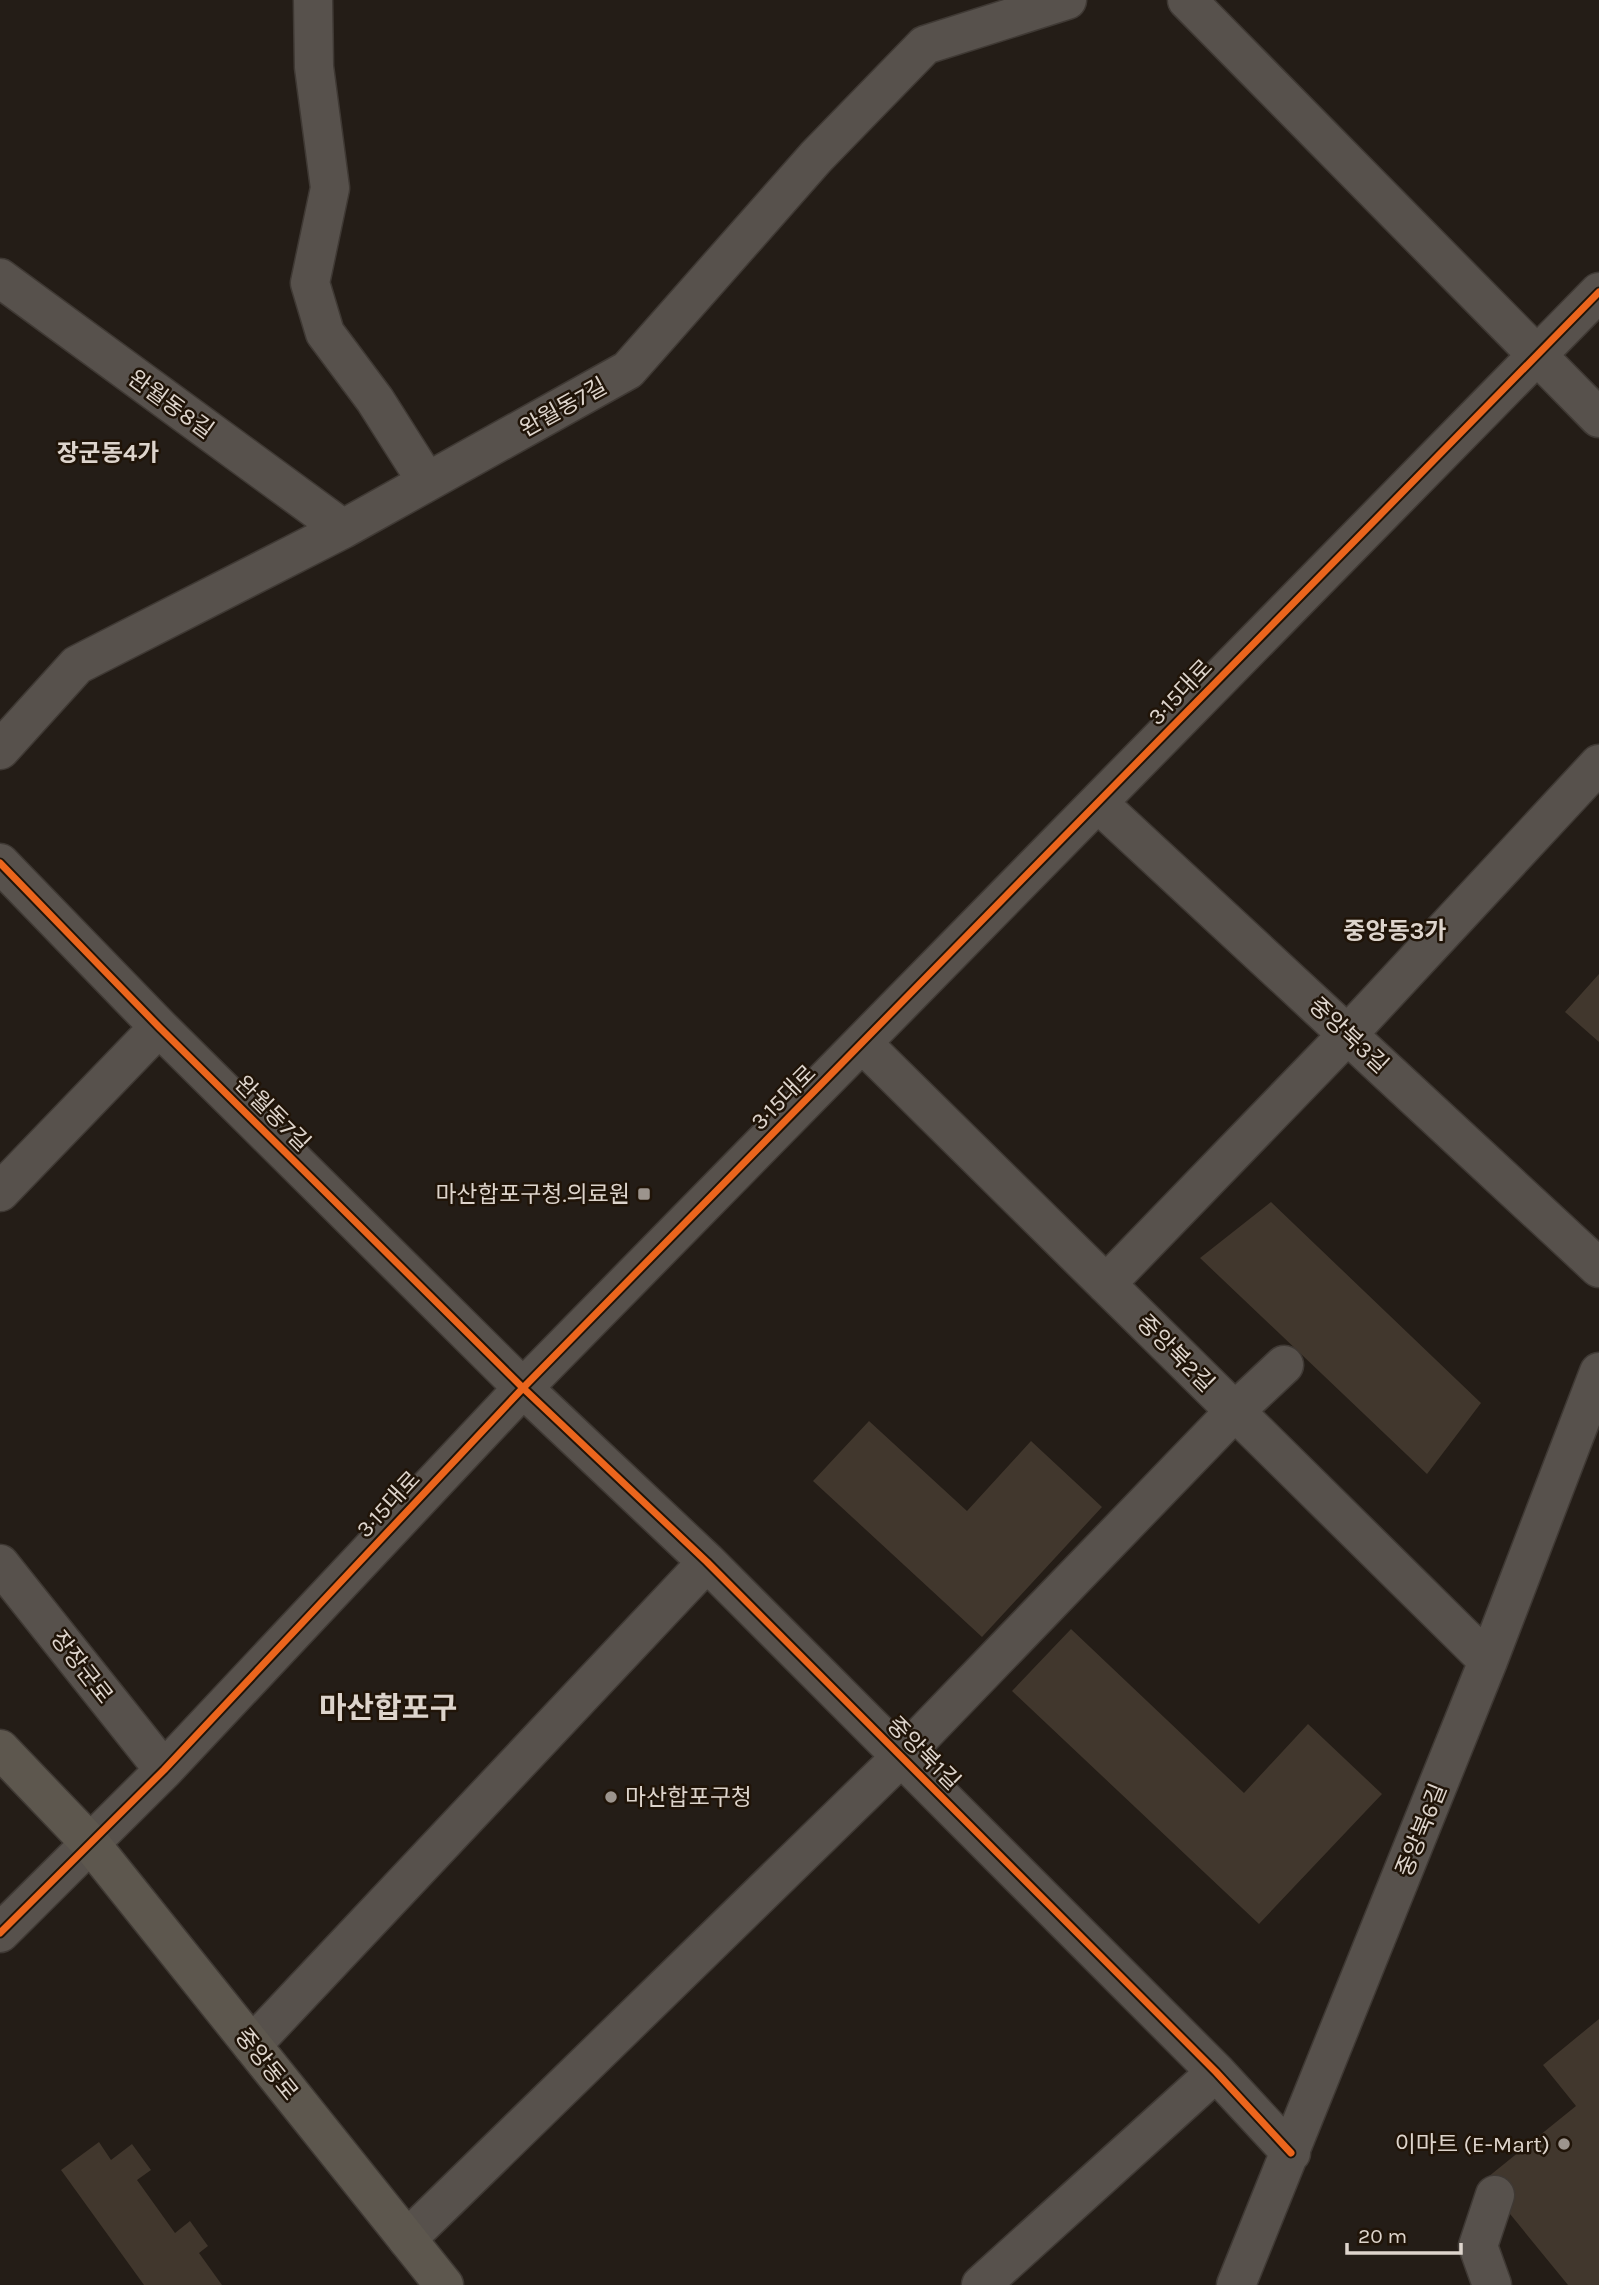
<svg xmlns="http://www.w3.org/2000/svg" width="1599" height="2285" font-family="Karla,'Noto Sans KR',sans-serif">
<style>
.building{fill:#41372d}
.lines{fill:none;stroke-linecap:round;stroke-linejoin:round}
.street-casing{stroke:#3f3934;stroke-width:41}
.secondary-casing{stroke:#3f3934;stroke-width:41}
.street{stroke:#57514c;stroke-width:38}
.secondary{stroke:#5d574e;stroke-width:38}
.cycleway-casing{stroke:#201408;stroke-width:11}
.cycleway{stroke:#eb651d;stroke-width:7}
.poi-dot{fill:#9c948d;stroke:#201408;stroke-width:2.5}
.labels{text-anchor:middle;stroke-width:5;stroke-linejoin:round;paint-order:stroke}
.street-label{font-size:23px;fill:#ddd4cc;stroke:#201408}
.poi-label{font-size:23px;fill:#ddd4cc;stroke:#201408;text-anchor:end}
.neighbourhood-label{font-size:24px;font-weight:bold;fill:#ddd4cc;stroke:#201408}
.district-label{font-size:30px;font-weight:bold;fill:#ddd4cc;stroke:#201408}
</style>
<rect width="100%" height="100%" fill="#241d17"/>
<path class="building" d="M1599 974V1042L1565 1012Z
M1271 1202 1481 1403 1427 1474 1200 1258Z
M869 1421 967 1511 1031 1441 1102 1507 982 1637 813 1481Z
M1071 1629 1244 1793 1308 1724 1382 1794 1259 1924 1012 1691Z
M1599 2019V2285H1568L1483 2181 1576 2106 1543 2065Z
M99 2142 111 2160 132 2144 151 2170 137 2180 175 2233 190 2221 208 2246 199 2253 222 2285H144L61 2170Z"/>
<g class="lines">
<defs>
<path id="street" d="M313 0 314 67 330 188 310 283 325 333 375 400 427 482
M1187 0 1599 418
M0 278 343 529
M0 750 77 665 343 529 628 370 816 157 925 45 1067 0
M1098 803 1599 1268
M0 863 159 1027 523 1388 707 1562 1216 2072 1291 2153
M863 1044 1488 1661
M0 1192 159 1027
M1106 1284 1348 1034 1599 764
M0 1564 164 1770
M0 1933 164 1770 523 1388 1599 292
M252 2045 707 1562
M407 2239 901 1757 1235 1411 1284 1365
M981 2285 1216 2072
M1236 2285 1488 1661 1599 1372
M1492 2285 1478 2246 1495 2195"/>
<path id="secondary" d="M0 1749 91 1844 444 2285"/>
</defs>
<use href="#street" class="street-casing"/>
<use href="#secondary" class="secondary-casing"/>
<use href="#street" class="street"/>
<use href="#secondary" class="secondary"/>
<defs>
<path id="cycleway" d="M0 863 159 1027 523 1388 707 1562 1216 2072 1291 2153
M0 1933 164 1770 523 1388 1599 292"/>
</defs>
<use href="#cycleway" class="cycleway-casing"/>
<use href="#cycleway" class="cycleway"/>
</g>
<g class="poi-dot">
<rect x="637" y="1187" width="14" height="14" rx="3.5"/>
<circle cx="611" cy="1797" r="7"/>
<circle cx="1564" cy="2144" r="7"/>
</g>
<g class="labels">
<g class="street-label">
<text transform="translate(171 404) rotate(36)" y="8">완월동8길</text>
<text transform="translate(563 407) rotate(-29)" y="8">완월동7길</text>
<text transform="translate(1180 692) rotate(-46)" y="8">3·15대로</text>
<text transform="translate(1349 1035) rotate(43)" y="8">중앙북3길</text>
<text transform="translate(783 1097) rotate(-45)" y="8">3·15대로</text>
<text transform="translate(273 1113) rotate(45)" y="8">완월동7길</text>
<text transform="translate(1176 1353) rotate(45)" y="8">중앙북2길</text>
<text transform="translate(388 1504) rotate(-47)" y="8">3·15대로</text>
<text transform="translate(82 1667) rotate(52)" y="8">장장군로</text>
<text transform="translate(924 1753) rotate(45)" y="8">중앙북1길</text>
<text transform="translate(1421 1830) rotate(-68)" y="8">중앙북6길</text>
<text transform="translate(267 2064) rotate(51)" y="8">중앙동로</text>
</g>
<g class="poi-label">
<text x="630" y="1202">마산합포구청.의료원</text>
<text x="625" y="1805" text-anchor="start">마산합포구청</text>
<text x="1550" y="2152">이마트 (E-Mart)</text>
</g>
<g class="neighbourhood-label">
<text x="108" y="461">장군동4가</text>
<text x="1395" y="939">중앙동3가</text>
</g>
<g class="district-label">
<text x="388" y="1718">마산합포구</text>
</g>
</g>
<path d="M1347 2243v10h114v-10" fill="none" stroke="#ddd4cc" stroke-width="3.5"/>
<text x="1358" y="2243" font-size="21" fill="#ddd4cc" stroke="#201408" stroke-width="5" paint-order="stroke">20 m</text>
</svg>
